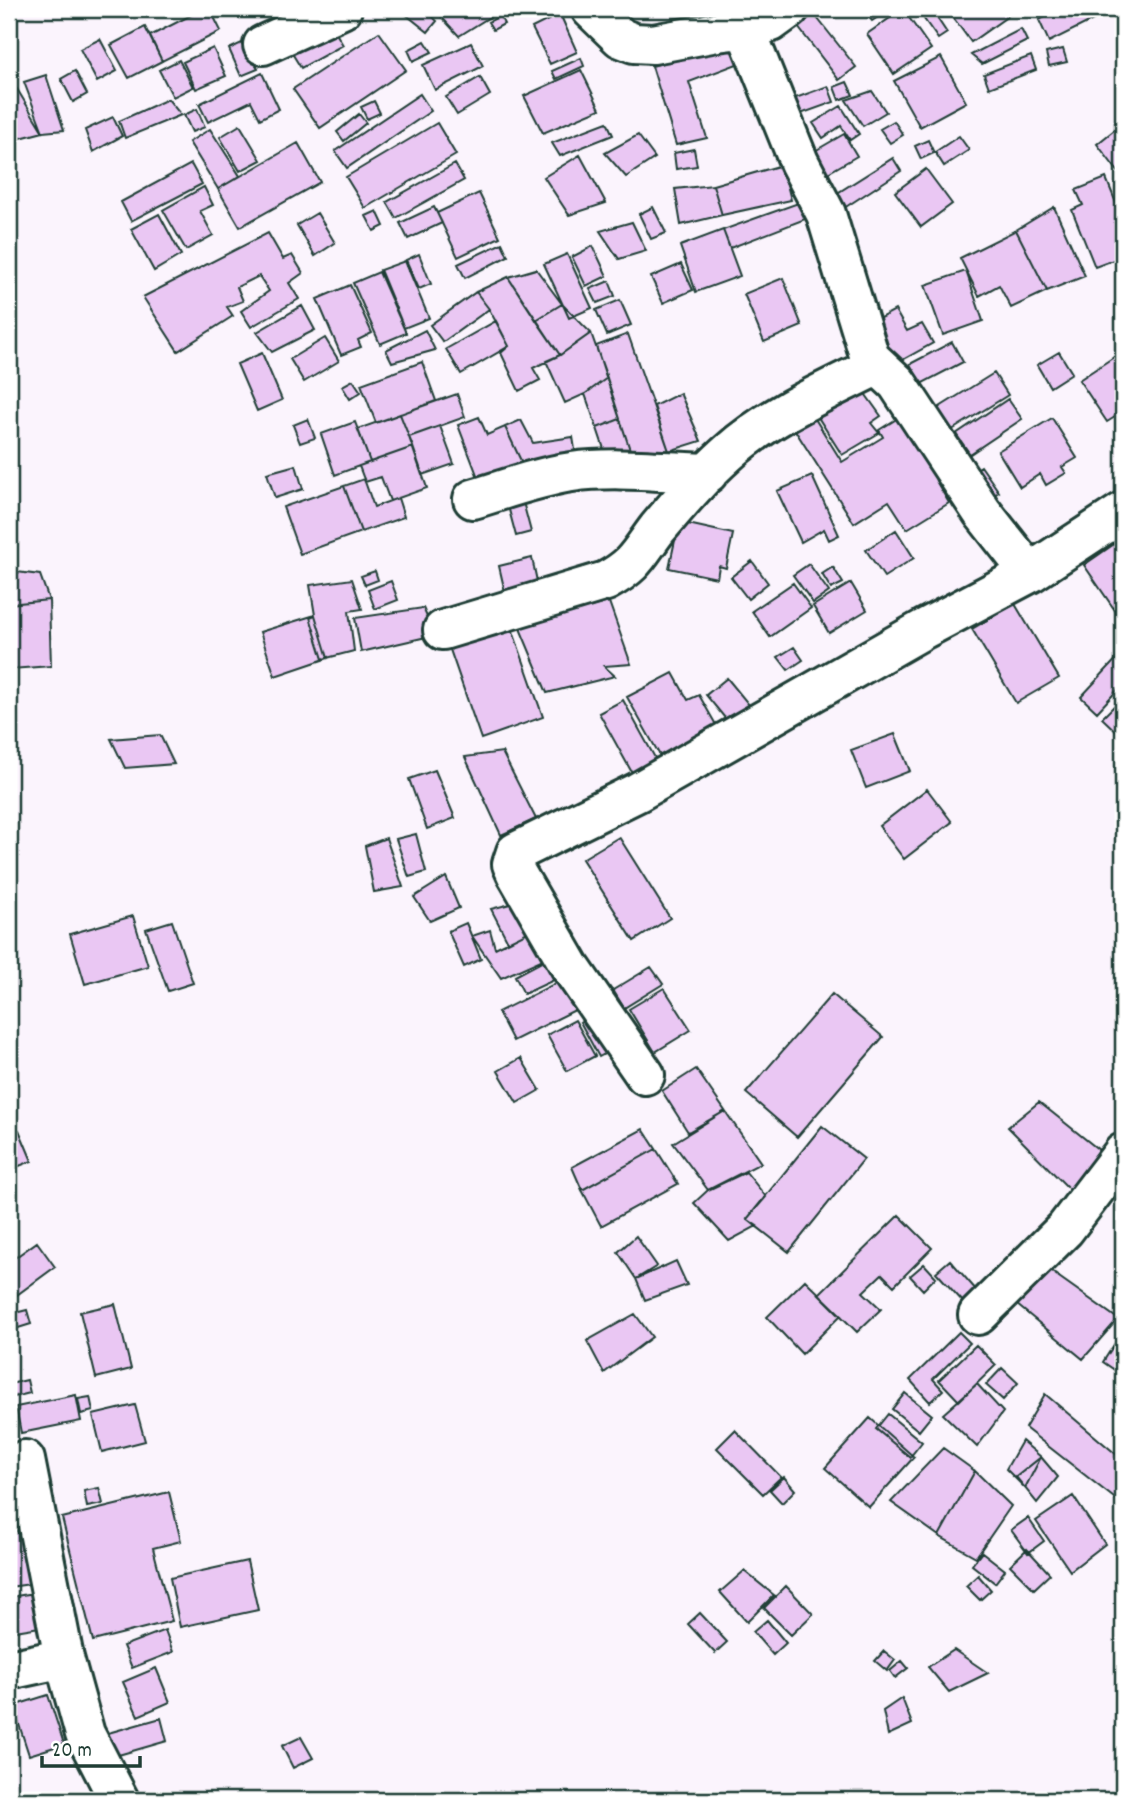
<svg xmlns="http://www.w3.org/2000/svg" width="1132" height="1809" font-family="Dekko,sans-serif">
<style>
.building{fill:#eac7f3;stroke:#1f3d34;stroke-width:2}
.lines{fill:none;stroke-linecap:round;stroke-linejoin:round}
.minor-casing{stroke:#1f3d34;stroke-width:44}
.minor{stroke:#fff;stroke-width:38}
</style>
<rect width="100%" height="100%" fill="#fbf4fd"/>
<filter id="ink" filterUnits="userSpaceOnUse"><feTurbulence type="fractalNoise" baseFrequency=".0143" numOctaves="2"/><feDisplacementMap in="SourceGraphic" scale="14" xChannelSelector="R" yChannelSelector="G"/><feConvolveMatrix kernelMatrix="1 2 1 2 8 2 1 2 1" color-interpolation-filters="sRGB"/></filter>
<g filter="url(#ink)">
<path class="building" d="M203 9H210L221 31 162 61 150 36Z
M399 9H425L437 21 428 32Z
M434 9H497L499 11 459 36Z
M513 9H534L522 19Z
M862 9H890L872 21Z
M903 9 931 49 894 74 867 34Z
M917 9H931L947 33 938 39Z
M947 9H1002L1008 16 971 42Z
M1061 9H1093L1097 18 1049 42 1039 20Z
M560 14 577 52 550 64 532 28Z
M814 14 856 67 839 80 798 27Z
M500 16 504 24 493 30 488 22Z
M329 21 343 45 301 68 287 45Z
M145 27 162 61 129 78 111 45Z
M1021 29 1027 41 982 64 971 55Z
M379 32 406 70 320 128 293 89Z
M100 39 117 71 97 82 80 49Z
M246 41 258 69 241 76 229 49Z
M425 41 432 52 413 61 408 50Z
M735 41 745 61 689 82 707 138 676 145 652 66Z
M471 43 483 66 435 90 423 65Z
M213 48 226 76 196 89 183 62Z
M1063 49 1067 62 1049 66 1046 53Z
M1031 56 1036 70 989 88 984 74Z
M941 57 966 102 920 127 894 81Z
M581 58 584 66 556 79 552 71Z
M179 60 193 87 173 97 159 70Z
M581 70 600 109 543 133 524 96Z
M75 71 87 94 73 102 61 79Z
M262 73 279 109 260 119 251 101 208 122 199 104Z
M46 75 64 130 43 132 24 82Z
M480 77 490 95 457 115 446 97Z
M847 82 853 95 839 100 834 87Z
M828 86 834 102 795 116 790 100Z
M17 89 43 132 9 141V93Z
M872 91 886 112 863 126 846 100Z
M420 94 431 111 347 168 335 151Z
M168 99 181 115 125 138 119 121Z
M374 101 380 113 367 119 361 107Z
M841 106 859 134 850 140 841 126 823 138 813 123Z
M197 109 205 127 192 132 184 115Z
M359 114 366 123 344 141 337 132Z
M113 117 122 136 93 152 85 130Z
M894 121 903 135 890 143 880 129Z
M607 122 613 135 560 156 552 143Z
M437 123 456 155 365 208 346 177Z
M1123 123V178L1097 144Z
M240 125 261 160 240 171 220 137Z
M210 129 240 176 218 189 189 142Z
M844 134 857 156 814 181 801 159Z
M638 135 655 158 626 177 605 153Z
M959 136 969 150 944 166 935 152Z
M928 140 934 153 921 159 915 146Z
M298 143 320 182 240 227 218 189Z
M694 149 697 166 676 169 674 153Z
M580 155 606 203 569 215 544 177Z
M893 158 901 171 838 212 828 199Z
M191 164 202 184 131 221 121 202Z
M455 164 464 180 396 218 387 202Z
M782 165 791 200 722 215 713 185Z
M926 169 952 204 921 227 895 192Z
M1106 178 1123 220V275L1116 259 1095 267 1072 210 1083 205 1076 190Z
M713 185 722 215 681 225 675 189Z
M204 187 213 205 200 211 213 235 186 250 163 210Z
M479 193 500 237 458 257 437 213Z
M801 202 818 214 730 248 723 230Z
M434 207 442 223 408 239 400 223Z
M653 207 666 233 651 239 639 214Z
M1054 207 1085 276 1047 291 1016 230Z
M377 211 384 226 374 231 366 216Z
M317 213 335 243 315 256 297 225Z
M159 214 181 255 154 271 131 229Z
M632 222 646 251 619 259 600 231Z
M723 230 740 276 696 292 680 246Z
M1016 230 1047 291 1011 308 999 285 979 296 960 258Z
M268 233 283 259 292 255 303 273 289 283 299 299 251 327 241 311 269 291 259 276 237 287 243 301 227 307 233 316 178 351 143 297Z
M502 243 508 256 465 278 458 264Z
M593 246 607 276 586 286 572 257Z
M419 254 431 284 419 289 406 260Z
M567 254 592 308 569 318 544 264Z
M405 261 429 318 404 328 380 270Z
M681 264 693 290 663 303 651 277Z
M536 269 562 304 536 320 508 277Z
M966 271 983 321 943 335 925 285Z
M379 272 406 333 380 344 353 283Z
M508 277 560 355 533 368 540 380 519 391 501 353 509 346 489 309 476 292Z
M783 278 802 326 764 342 744 294Z
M609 281 615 296 597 303 590 289Z
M350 285 372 333 358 340 361 347 341 355 317 299Z
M476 292 489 309 443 342 430 325Z
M620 300 631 325 607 335 596 310Z
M562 304 591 333 560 355 536 320Z
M302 306 315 330 272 352 257 332Z
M895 310 907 331 922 324 933 343 888 368 865 326Z
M496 321 509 346 461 374 446 349Z
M425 330 435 350 392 362 386 350Z
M591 333 607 378 585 394 565 403 546 361 560 355Z
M628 334 669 451 634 462 596 346Z
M325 338 339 361 304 382 290 359Z
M952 342 963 362 921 384 910 364Z
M1123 351V412L1107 422 1079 380Z
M1059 352 1072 373 1050 387 1037 365Z
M262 353 282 400 257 411 237 364Z
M422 362 436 401 376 423 361 384Z
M994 373 1008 395 949 432 935 410Z
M607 378 620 419 597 428 585 394Z
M353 380 361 392 350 399 342 386Z
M861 388 881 416 871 423 879 433 842 455 816 414Z
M680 393 701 441 669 451 654 406Z
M457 394 465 417 409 437 400 414Z
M1008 399 1022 419 970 454 956 434Z
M400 414 413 447 370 462 358 429Z
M812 414 842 462 883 437 879 430 903 415 942 478 936 481 949 503 907 529 889 501 854 523 793 427Z
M479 417 487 435 505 427 523 465 479 480 458 425Z
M1052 418 1077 458 1062 467 1066 473 1046 485 1040 474 1020 487 998 451Z
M308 419 315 438 300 443 293 425Z
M620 419 634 462 609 464 597 428Z
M521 420 533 443 573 437 576 456 523 465 505 427Z
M355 422 370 462 335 475 321 434Z
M440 426 454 464 422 475 409 437Z
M413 447 427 488 390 501 381 477 365 482 359 466Z
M296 465 303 489 275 498 267 473Z
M981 466 999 492 987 499 970 473Z
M812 476 839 535 829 540 824 529 801 542 777 491Z
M364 479 374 507 398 498 404 517 361 532 344 486Z
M344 486 361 532 300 554 283 507Z
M523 502 531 532 516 536 508 506Z
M679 522 733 534 726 568 719 566 717 578 669 568Z
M896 530 914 558 884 577 866 550Z
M1123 538V622L1084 565Z
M532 558 538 586 505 592 499 566Z
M752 561 768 583 748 599 731 577Z
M809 564 829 592 813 603 793 575Z
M833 567 843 583 831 589 822 574Z
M9 571 40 575 49 600 9 604Z
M375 571 378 580 365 585 361 576Z
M352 579 362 609 349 611 354 651 323 659 310 617 315 615 310 585Z
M391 581 398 600 375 609 368 590Z
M793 583 811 608 770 637 752 611Z
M851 583 867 610 829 633 813 606Z
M49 600 51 666 11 669 9 604Z
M609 602 631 664 604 666 615 676 547 693 519 626Z
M1015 604 1059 678 1016 703 972 629Z
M423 608 435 635 361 652 355 618Z
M315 615 328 658 275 676 260 632Z
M508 617 543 717 481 739 446 638Z
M794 647 803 660 788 670 778 657Z
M1122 653 1123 684 1097 712 1081 697Z
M673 673 688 700 699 695 719 730 663 761 627 697Z
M727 678 750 706 729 723 706 695Z
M1123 697V734L1121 736 1102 718Z
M623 700 659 765 635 778 599 713Z
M895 734 910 771 866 788 851 750Z
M160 735 174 764 125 768 111 739Z
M502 752 536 819 501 835 465 757Z
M435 770 455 818 427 829 409 779Z
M927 789 952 822 904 859 879 826Z
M416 834 426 872 409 877 396 839Z
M619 837 670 918 634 941 582 859Z
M386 838 403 887 374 892 365 846Z
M446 877 459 908 430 921 414 897Z
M514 903 536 928 508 942 491 909Z
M133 916 148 966 85 984 70 934Z
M172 921 193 983 168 991 146 929Z
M466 923 481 959 464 967 448 931Z
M536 928 550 956 501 978 472 936 490 930 495 948Z
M547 959 556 979 524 994 515 976Z
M651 967 663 984 624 1008 613 990Z
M562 980 577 1009 513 1041 498 1012Z
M664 988 691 1030 655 1052 629 1009Z
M832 994 883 1037 797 1137 746 1093Z
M589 1017 608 1052 599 1057 580 1022Z
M575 1020 595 1056 567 1071 547 1035Z
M521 1058 540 1090 517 1103 498 1071Z
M696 1069 725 1111 688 1132 662 1091Z
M1039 1102 1099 1150 1071 1191 1008 1127Z
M725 1111 761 1163 708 1190 673 1143Z
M822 1126 864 1159 789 1252 747 1219Z
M643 1129 656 1149 582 1190 572 1167Z
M19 1130 32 1161 9 1170V1134Z
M656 1149 678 1184 601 1226 582 1190Z
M746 1172 766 1197 747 1219 757 1226 729 1241 694 1203 708 1190Z
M899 1215 932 1248 894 1286 882 1274 863 1292 881 1309 857 1332 819 1294Z
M636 1236 657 1266 636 1279 618 1252Z
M37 1242 55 1267 10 1300 9 1262Z
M950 1260 977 1291 964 1303 936 1272Z
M676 1261 687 1285 645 1300 636 1279Z
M924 1264 936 1277 923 1290 910 1276Z
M1042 1265 1118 1319 1083 1359 1005 1295Z
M805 1280 841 1315 802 1354 767 1317Z
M115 1304 131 1369 96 1378 80 1312Z
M27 1310 31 1324 15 1329 11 1314Z
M635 1314 652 1337 604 1373 587 1341Z
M959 1332 970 1343 933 1379 943 1390 930 1402 910 1380Z
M1117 1340 1123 1344V1367L1119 1373 1103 1362Z
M976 1345 996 1365 959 1401 939 1380Z
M1002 1368 1018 1383 1003 1400 986 1385Z
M27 1380 30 1393 14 1397 10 1384Z
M977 1384 1003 1412 977 1447 943 1414Z
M905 1393 932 1415 919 1431 892 1409Z
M1045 1394 1123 1460V1505L1025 1428Z
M76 1395 81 1421 21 1433 16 1407Z
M90 1397 93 1411 81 1414 78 1399Z
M135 1405 145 1441 102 1452 93 1415Z
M888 1414 922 1442 910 1457 876 1429Z
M870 1418 914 1457 869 1507 825 1468Z
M735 1430 781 1477 763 1494 717 1448Z
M1022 1441 1041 1457 1025 1488 1006 1469Z
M943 1448 975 1471 939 1536 891 1502Z
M1041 1457 1058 1477 1037 1503 1016 1477Z
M975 1471 1011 1506 976 1557 939 1536Z
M784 1477 795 1490 782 1503 770 1490Z
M99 1488 103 1504 87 1507 84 1491Z
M169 1492 181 1541 153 1548 172 1621 93 1641 62 1518Z
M1073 1496 1105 1544 1070 1571 1036 1521Z
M1028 1518 1044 1541 1028 1553 1011 1530Z
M22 1530 31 1584 9 1587V1532Z
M1027 1549 1050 1574 1034 1589 1010 1565Z
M982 1552 1005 1570 995 1583 972 1565Z
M247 1561 258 1610 180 1627 170 1578Z
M744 1571 774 1595 747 1622 720 1592Z
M978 1575 991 1590 980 1600 966 1586Z
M786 1586 813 1614 791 1635 764 1608Z
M35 1593 40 1627 9 1632V1597Z
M700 1613 727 1642 715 1653 688 1624Z
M767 1620 786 1643 773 1655 753 1632Z
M165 1630 173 1652 132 1668 123 1646Z
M954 1650 988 1673 949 1692 928 1667Z
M884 1651 895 1660 887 1671 875 1661Z
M902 1661 908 1668 895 1678 890 1671Z
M156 1668 170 1702 138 1716 123 1682Z
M48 1695 64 1744 29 1755 13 1706Z
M902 1698 912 1724 888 1735 883 1711Z
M161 1718 167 1741 108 1758 101 1735Z
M301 1737 313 1758 293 1768 282 1746Z"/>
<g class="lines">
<defs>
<path id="minor" d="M591 9 621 38 634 43 653 44 717 32 757 27 771 22 789 9
M745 28 799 162 826 214 870 358 897 383 982 512 1030 573
M263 45 342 9
M473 499C506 489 538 477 572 472 614 466 665 472 708 473
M443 630 606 581C637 564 638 554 658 528 680 502 702 476 728 453 770 415 826 391 876 366
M645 1075 571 968 516 873 512 864 516 852 638 792 924 629 1030 573 1123 512
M978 1315 1065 1229 1123 1153
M25 1460 64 1658 85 1734 119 1800
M9 1670 64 1658"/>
</defs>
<use href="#minor" class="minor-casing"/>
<use href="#minor" class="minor"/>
</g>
</g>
<rect width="1132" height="1809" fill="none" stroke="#fff" stroke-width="35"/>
<rect x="18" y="18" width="1097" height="1774" fill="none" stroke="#1f3d34" stroke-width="2.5" filter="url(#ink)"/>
<path d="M42 1756v10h98v-10" fill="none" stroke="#1f3d34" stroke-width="3.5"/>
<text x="52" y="1756" font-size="21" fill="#1f3d34" stroke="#ffffff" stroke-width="5" paint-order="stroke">20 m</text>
</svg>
